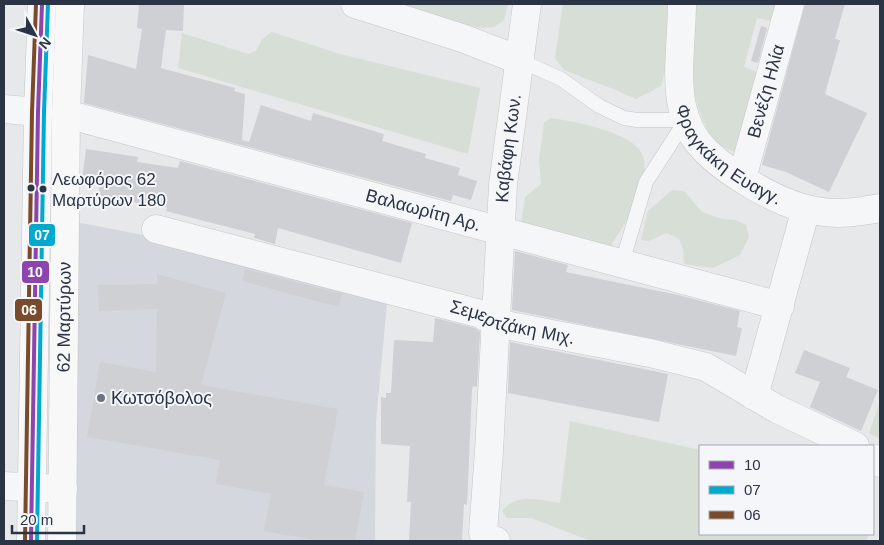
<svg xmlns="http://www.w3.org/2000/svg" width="884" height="545" font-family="Arial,sans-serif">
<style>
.built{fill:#d4d7dd}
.green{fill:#d6ded6}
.building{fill:#ced0d3}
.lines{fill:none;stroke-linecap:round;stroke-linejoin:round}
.service-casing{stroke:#c4c6c8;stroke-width:15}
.minor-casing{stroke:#c4c6c8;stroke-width:29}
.primary-casing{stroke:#c2c5c8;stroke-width:29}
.service{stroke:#f5f6f7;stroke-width:14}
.minor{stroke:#f5f6f7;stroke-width:28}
.primary{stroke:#f8f8f8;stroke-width:28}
.bus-1-casing{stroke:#f4f6f9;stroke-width:8}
.bus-2-casing{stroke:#f4f6f9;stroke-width:8}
.bus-3-casing{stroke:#f4f6f9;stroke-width:8}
.bus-1{stroke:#8e44ad;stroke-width:4}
.bus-2{stroke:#00a9ce;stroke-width:4}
.bus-3{stroke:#7a4b2a;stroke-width:4}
.bus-dot{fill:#2b3445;stroke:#f4f6f9;stroke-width:2}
.poi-dot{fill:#6c737f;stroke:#f4f6f9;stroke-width:2}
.labels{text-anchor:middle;stroke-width:4;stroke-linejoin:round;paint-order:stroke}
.bus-label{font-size:17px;fill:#2b3445;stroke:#f4f6f9;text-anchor:start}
.street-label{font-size:18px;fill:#2b3445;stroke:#f4f6f9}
.poi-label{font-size:18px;fill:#2b3445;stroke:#f4f6f9;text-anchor:start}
.line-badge{stroke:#f4f6f9;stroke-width:2}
.badge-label{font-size:14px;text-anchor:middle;font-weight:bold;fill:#fff}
</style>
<rect width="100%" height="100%" fill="#e6e8ea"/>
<path class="built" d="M76 222 158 238 388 293 376 421 375 541H72Z"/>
<path class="green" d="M394 4H508L504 20 494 27 479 28Z
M563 4H669L666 67 661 86 636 99 613 89 564 70 555 58Z
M686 4H789L784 24 757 18 744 67 764 75 742 155C736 152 727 150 721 145 688 120 689 43 686 4Z
M272 32 340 54 480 88 468 154 178 68 182 33 248 54 256 51 262 39Z
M550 118C573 121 635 132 643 156 647 168 642 187 638 198 630 219 616 236 605 255L520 230 525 197 541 184 539 161 544 123Z
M672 190 684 191 702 212 722 219 736 220 746 225 749 237 740 255 713 268 684 264 683 249 679 239 667 233 648 241 641 240 648 211Z
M880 402V439L869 433Z
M570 421 700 450V534H869L866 541H591L531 518H507L502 511C517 492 540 500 560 503Z"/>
<path class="building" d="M139 4H184L183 31 166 30 161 68 235 88 234 91 245 94 242 140 249 142 261 105 311 121 313 113 384 134 382 141 426 154 425 158 460 168 458 175 477 181 471 200 453 195 451 201 84 103 88 55 136 69 142 29 137 28Z
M805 4H845L835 39 840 40 825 94 867 113 829 192 786 172 762 165Z
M761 26 767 28 758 63 751 61Z
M86 149 138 157 137 162 178 168 180 161 412 223 401 263 278 228 275 244 254 238 255 234 166 211 167 207 98 197 100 181 82 179Z
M515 251 568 265 566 272 678 295 740 311 737 327 742 328 736 356 512 310Z
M245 269 342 294 339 307 242 281Z
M157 274 226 293 201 385 338 409 324 485 364 492 355 541H322L264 531 271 494 216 484 220 460 87 437 100 362 156 372 157 309 99 311 98 285 157 284Z
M435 318 475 328 480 332 477 387 473 386 472 389 467 505 464 504 462 541H409L411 502H407L410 446 381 444V397L386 398V393H391L394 340 433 342Z
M510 342 668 374 659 422 508 393Z
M804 350 850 368 846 377 878 390 861 431 810 407 820 382 795 373Z"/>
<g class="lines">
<defs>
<path id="service" d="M519 60 561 79 599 106 624 118 637 120H686L646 182 622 263"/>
<g id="minor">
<path d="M355 4 462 38 519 60"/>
<path id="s1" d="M682 4C682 35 675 81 683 110 686 121 690 132 697 141 720 170 779 205 816 211 838 215 859 212 880 208"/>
<path d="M4 109 38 112"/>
<path id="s2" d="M66 114 780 306"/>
<path id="s3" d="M742 178 790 4"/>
<path id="s4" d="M156 229 481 314 495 323 650 353 706 367 777 409 855 446"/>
<path d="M754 396 806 209"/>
<path d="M873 458 880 463"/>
<path d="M4 486 63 489"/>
<path id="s5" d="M496 541 486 538 483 533 489 451 503 185 527 4"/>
</g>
<g id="primary">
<path d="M31 541 38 112 42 4"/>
<path id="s6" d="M62 541 66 114 70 4"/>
</g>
</defs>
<use href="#service" class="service-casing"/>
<use href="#minor" class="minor-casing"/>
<use href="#primary" class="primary-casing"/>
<use href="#service" class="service"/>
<use href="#minor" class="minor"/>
<use href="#primary" class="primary"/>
<defs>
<path id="bus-1" d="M31 541 38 112 42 4"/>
<path id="bus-2" d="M37 541 44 112 48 4"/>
<path id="bus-3" d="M25 541 32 112 36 4"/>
</defs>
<use href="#bus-1" class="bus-1-casing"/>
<use href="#bus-2" class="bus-2-casing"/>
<use href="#bus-3" class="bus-3-casing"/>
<use href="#bus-1" class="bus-1"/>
<use href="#bus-2" class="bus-2"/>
<use href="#bus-3" class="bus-3"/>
</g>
<g class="bus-dot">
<circle cx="31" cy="188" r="4.5"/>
<circle cx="43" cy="189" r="4.5"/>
</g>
<circle class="poi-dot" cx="101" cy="398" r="5"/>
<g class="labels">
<g class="bus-label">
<text x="52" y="185">Λεωφόρος 62<tspan x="52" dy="21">Μαρτύρων 180</tspan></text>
</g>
<g class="street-label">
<text dy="6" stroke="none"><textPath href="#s3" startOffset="90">Βενέζη Ηλία</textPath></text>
<text dy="6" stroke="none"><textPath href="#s5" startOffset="402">Καβάφη Κων.</textPath></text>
<text dy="6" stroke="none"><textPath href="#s1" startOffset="172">Φραγκάκη Ευαγγ.</textPath></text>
<text dy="6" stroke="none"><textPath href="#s2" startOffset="370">Βαλαωρίτη Αρ.</textPath></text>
<text dy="6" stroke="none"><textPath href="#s6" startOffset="224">62 Μαρτύρων</textPath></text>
<text dy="6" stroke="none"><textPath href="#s4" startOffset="369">Σεμερτζάκη Μιχ.</textPath></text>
</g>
<g class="poi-label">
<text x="111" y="404">Κωτσόβολος</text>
</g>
</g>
<g class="line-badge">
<rect x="28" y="223" width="28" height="24" rx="5" fill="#00a9ce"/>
<rect x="21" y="260" width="29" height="24" rx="5" fill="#8e44ad"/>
<rect x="14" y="298" width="29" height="24" rx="5" fill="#7a4b2a"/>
</g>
<g class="badge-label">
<text x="42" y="240">07</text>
<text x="35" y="277">10</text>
<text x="29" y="315">06</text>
</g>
<rect width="884" height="545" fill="none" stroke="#2b3445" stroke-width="10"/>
<rect x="699" y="445" width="175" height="90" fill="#f4f6f9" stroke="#a4a8b1"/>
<rect x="709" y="461" width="25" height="8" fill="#8e44ad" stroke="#a4a8b1"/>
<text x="744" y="470" font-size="15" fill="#2b3445">10</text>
<rect x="709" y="486" width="25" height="8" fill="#00a9ce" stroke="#a4a8b1"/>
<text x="744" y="495" font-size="15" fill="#2b3445">07</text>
<rect x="709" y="511" width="25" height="8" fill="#7a4b2a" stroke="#a4a8b1"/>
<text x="744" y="520" font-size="15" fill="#2b3445">06</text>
<g transform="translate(35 35) rotate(130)" stroke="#f4f6f9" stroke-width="4" paint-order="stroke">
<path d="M0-4L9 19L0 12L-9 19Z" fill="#2b3445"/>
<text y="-8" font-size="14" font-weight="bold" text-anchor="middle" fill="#2b3445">N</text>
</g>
<path d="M12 525v8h72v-8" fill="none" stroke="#2b3445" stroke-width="2.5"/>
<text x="20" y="525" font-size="15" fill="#2b3445" stroke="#f4f6f9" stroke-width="4" paint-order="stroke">20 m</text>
</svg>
